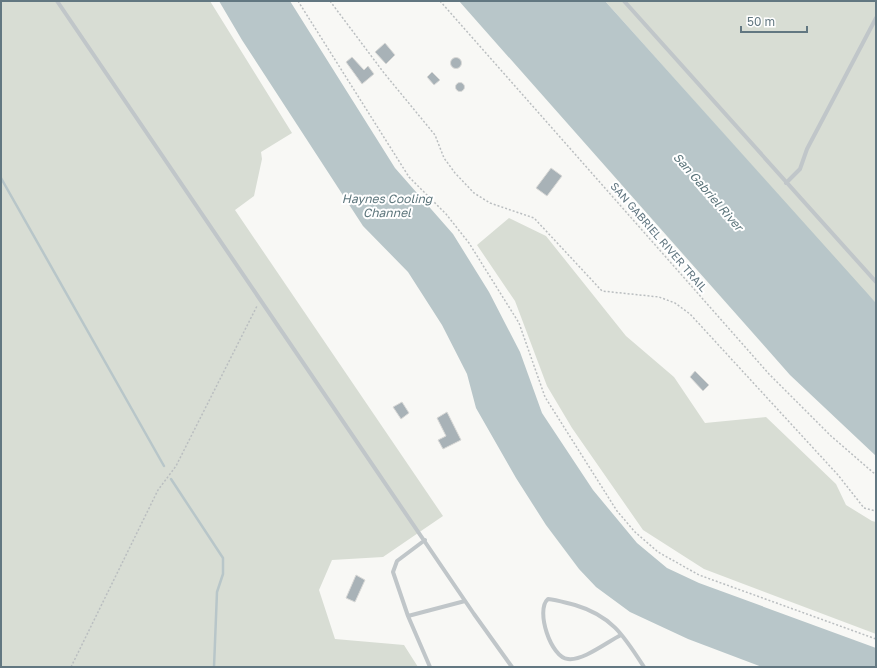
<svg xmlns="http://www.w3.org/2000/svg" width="877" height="668" font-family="'Golos Text',sans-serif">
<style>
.green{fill:#d8ddd4}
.water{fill:#b8c6c9}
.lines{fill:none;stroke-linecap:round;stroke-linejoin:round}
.stream{stroke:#b8c6c9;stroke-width:2.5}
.building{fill:#a8b2b7;stroke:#d9d9d7}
.path{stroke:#babec0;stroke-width:1.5;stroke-dasharray:2 2;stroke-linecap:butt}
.service{stroke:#c0c6c9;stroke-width:4}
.labels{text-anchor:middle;stroke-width:4;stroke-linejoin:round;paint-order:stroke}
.street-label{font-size:11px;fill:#627781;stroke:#fff}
.water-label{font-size:12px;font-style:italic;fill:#5d767c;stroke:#fff}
</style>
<rect width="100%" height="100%" fill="#f8f8f5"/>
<path class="green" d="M1 1H210L292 133 261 152 262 159 254 196 235 210 443 516 383 557 332 560 319 590 335 639 404 645 418 667H1Z
M605 1H876V303L863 290Z
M509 218 546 236 626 336 674 377 705 423 766 417 836 484 846 505 872 521 876 522V634L704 569 643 530 572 428 547 386 515 301 477 245Z"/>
<path class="water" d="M219 1H290L395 168 453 234 489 292 520 352 542 413 593 490 637 543 667 568 699 583 876 648V667H762L688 639 630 612 596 587 579 569 546 525 516 478 476 408 467 374 442 325 408 272 363 226 242 40Z
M459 1H605L876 303V456L790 375Z"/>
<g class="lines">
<path class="stream" d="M1 178 164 466
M171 479 223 558V574L217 592 214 667"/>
</g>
<path class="building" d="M385 43 395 55 386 64 375 52Z
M352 57 364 70 368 66 374 74 362 84 346 62Z
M450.5 63a5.5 5.5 0 1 1 11 0a5.5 5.5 0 1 1-11 0Z
M432 72 440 80 434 85 427 77Z
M455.5 87a4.5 4.5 0 1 1 9 0a4.5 4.5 0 1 1-9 0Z
M551 168 562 176 547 196 536 188Z
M695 371 709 385 703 391 690 377Z
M402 402 409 413 401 419 393 407Z
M447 412 461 440 443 449 438 440 446 436 437 418Z
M356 575 365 580 355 602 346 598Z"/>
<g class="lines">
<path class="path" d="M298 1 409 177 446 214 469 243 519 323 545 397 617 511 635 532 658 552 699 575 876 639
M330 1 384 73 435 135 444 158 455 173 474 193 490 203 534 218 602 291 659 297 675 303 690 314 838 475 864 508 876 511
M440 1 769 374 831 436 876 475
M71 667 158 490 176 466 257 306"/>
<path class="service" d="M57 1 474 614 512 667
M624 1 876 282
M786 183 800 169 807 149 876 18
M425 540 397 561 393 572 408 616 430 667
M408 616 465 601
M621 635C607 642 583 661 568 659 551 658 535 610 548 599 558 600 566 603 575 605 612 616 624 636 644 667"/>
</g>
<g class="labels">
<g class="street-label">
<text transform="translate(659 237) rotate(49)" y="4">SAN GABRIEL RIVER TRAIL</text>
</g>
<g class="water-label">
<text transform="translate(708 192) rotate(49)" y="4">San Gabriel River</text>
<text x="387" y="203">Haynes Cooling<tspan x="387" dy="14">Channel</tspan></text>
</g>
</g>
<rect width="877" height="668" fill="none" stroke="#627781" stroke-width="4"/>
<path d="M741 26v6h66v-6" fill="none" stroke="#627781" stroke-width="2"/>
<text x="747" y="26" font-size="12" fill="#627781" stroke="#ffffff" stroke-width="3" paint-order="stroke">50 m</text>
</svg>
